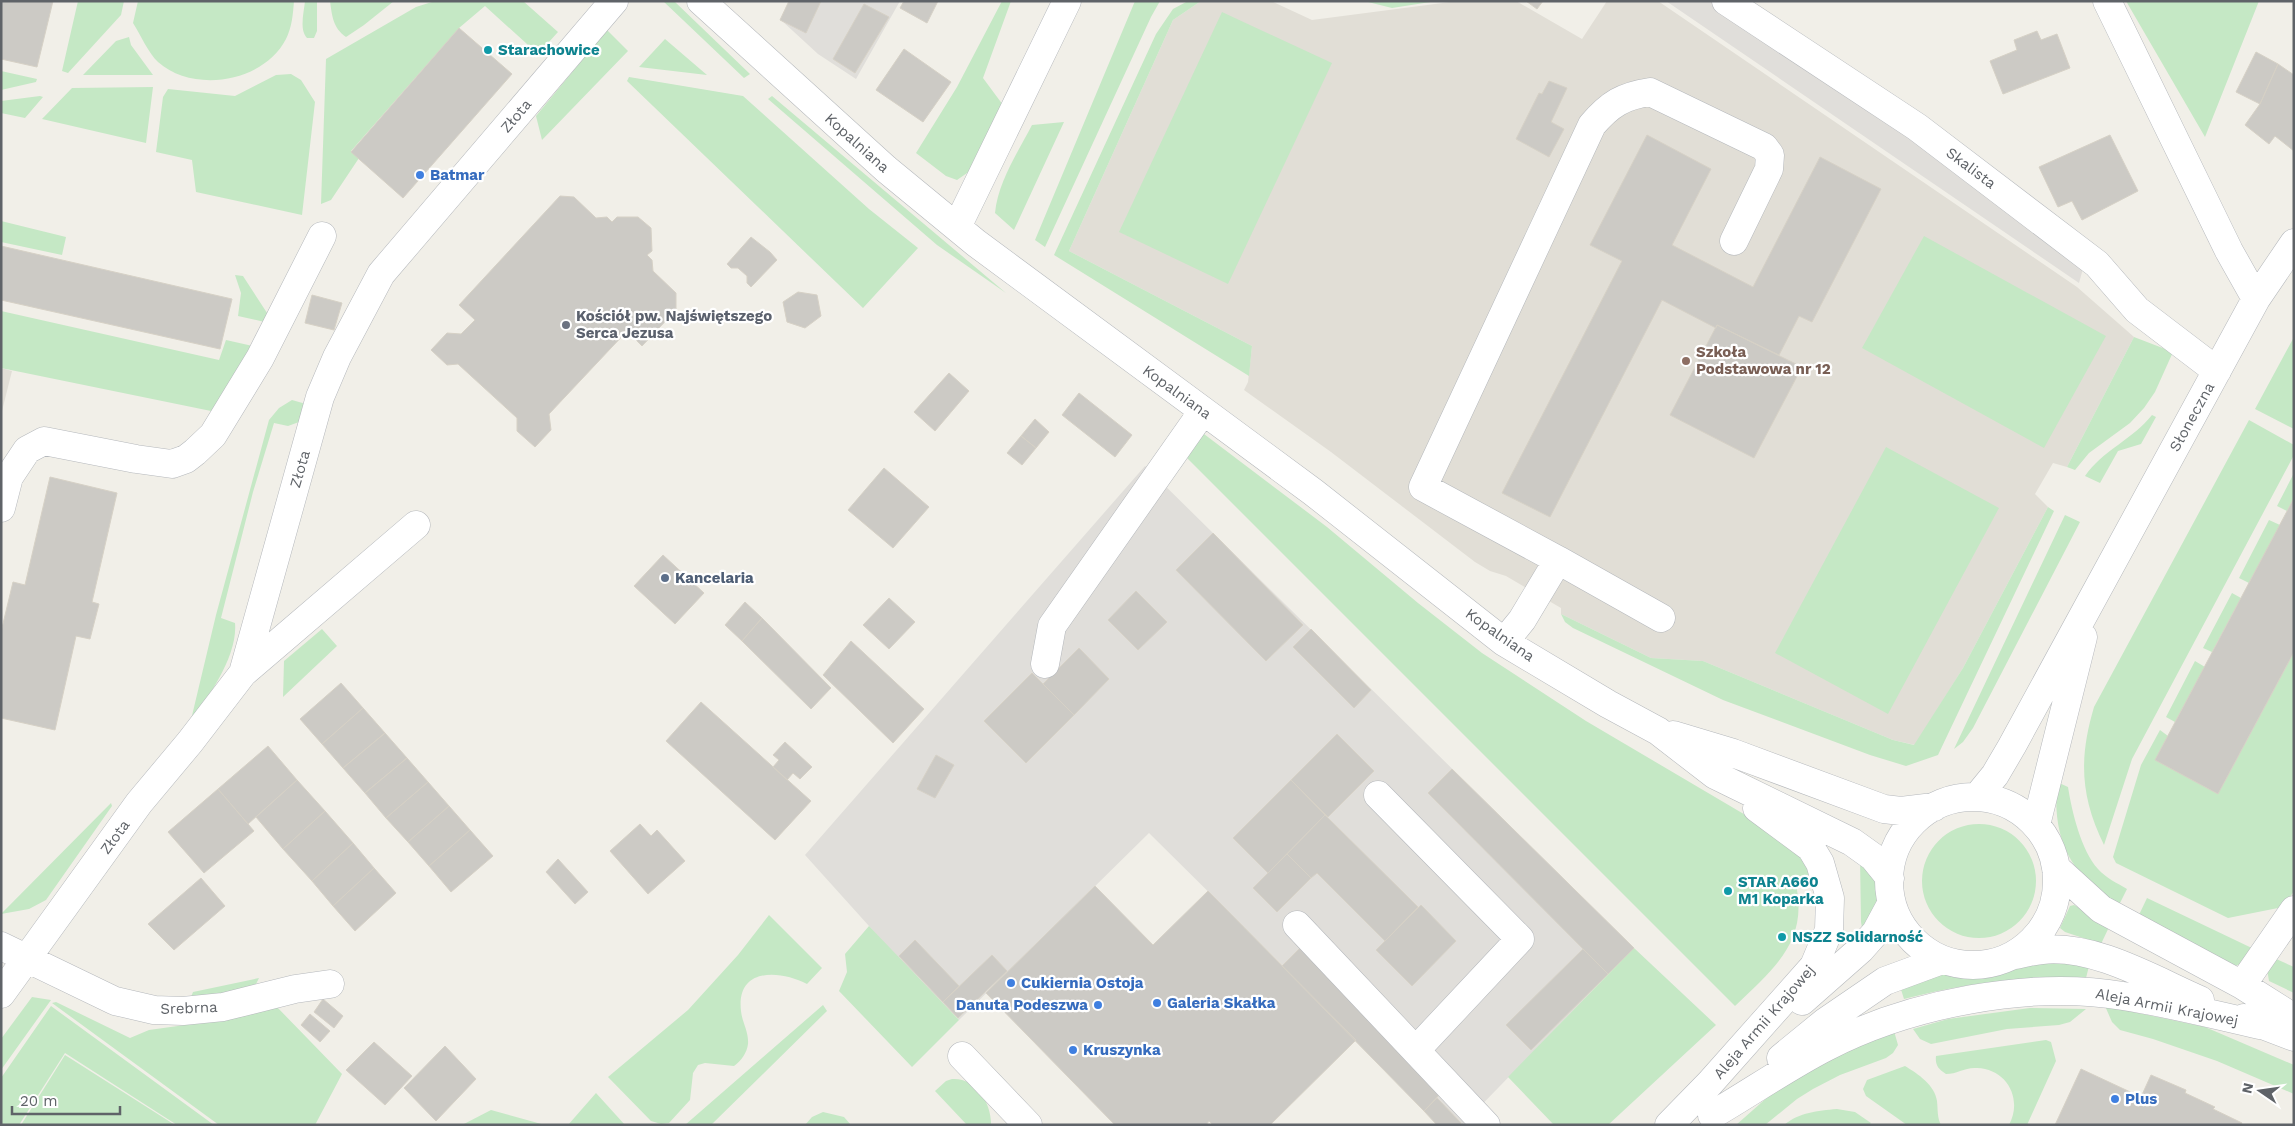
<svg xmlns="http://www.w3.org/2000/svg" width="2295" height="1126" font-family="'Work Sans',sans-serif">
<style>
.industrial{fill:#e0deda}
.education{fill:#e1ded6}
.green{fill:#c5e8c5}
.building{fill:#cccac5;stroke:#d6d1c6}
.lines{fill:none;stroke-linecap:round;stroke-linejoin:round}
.minor-casing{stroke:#b5b8bc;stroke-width:29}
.minor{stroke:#fff;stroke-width:28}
.culture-dot{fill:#0f9aa8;stroke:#fff;stroke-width:2}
.shop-dot{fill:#3f7fe0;stroke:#fff;stroke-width:2}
.worship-dot{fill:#6b7280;stroke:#fff;stroke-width:2}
.education-dot{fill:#8d6e63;stroke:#fff;stroke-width:2}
.service-dot{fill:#5c6f8a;stroke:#fff;stroke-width:2}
.labels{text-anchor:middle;stroke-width:4.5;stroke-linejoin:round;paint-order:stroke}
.culture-label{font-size:15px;font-weight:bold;fill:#0d838f;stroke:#fff;text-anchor:start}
.street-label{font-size:15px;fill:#5f6368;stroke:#fff}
.shop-label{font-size:15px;font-weight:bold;fill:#366cbe;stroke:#fff;text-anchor:start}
.worship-label{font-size:15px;font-weight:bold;fill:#5b616d;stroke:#fff;text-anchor:start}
.education-label{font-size:15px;font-weight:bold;fill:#785e54;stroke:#fff;text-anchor:start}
.service-label{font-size:15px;font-weight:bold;fill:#4e5e75;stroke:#fff;text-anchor:start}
</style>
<rect width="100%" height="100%" fill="#f1efe8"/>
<path class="industrial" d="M789 1H900L856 79 818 54 781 20Z
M1666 1H1711L1828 80 1912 133 2084 265 2079 283Z
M1145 466 1634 948 1462 1125H1437L1357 1039 1149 833 959 1020 896 956 805 855Z"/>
<path class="education" d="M1201 1H1271L1312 20 1458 1H1516L1582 39 1607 1H1658L2077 287 2134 337 2067 467 2053 463 2035 494 2048 507 1963 668 1915 745 1893 740 1703 661 1651 658 1561 614V608L1506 576 1490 571 1475 562 1331 452 1244 390 1248 382 1252 346 1069 251 1173 20Z
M1 368 12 371 1 415Z"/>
<path class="green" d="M78 1H124L121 15 68 73 62 71Z
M138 1H294C293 14 292 27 286 39 264 82 194 94 158 62 149 54 140 34 133 23Z
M305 1H317V31L314 38H307C299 30 304 12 305 1Z
M330 1H394L364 25 346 37C333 28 332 16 330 1Z
M435 1H523L558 32 538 54 485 6 459 28 351 151 359 158 331 200 321 204 326 59 416 7Z
M663 1H674L750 74 744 78Z
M1002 1H1011L983 78 1003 105 970 171 957 180 946 176 916 153 957 87Z
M1135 1H1160L1151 17 1045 247 1035 240Z
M1188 1H1201L1173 20 1069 251 1252 346 1249 376 1054 255 1156 34 1173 9Z
M1364 1H1437L1392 8Z
M2126 1H2259L2205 137Z
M1222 12 1332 63 1228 284 1119 232Z
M607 30 628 51 542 140 536 116Z
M129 37 131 45 153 75H83L116 41Z
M665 39 707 75 639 67Z
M1 71 37 79 36 82 1 90Z
M291 74 301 80 315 102 302 215 196 192 192 160 156 152 163 97 168 89 235 96 276 75Z
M629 77 743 96 869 209 918 248 863 308 627 81Z
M153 87 146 143 42 119 72 88Z
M40 96 43 97 25 118 1 113V101Z
M772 96 1006 293 937 245 768 99Z
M1064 122 1014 230 995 213C998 182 1018 152 1032 125Z
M1 221 66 237 62 255 1 242Z
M1924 236 2106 336 2044 448 1862 348Z
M235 275 243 276 271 319 269 323 238 316 241 293Z
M1 311 219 360 226 340 257 347 211 411 1 368Z
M2134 337 2173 352 2155 392 2144 408 2130 423 2089 453 2075 470 2067 467Z
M2294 337V429L2255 409Z
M292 400 306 404 299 422 288 426 274 423 253 492 221 618 235 623C238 656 208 697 190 724L216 615 269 420 279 408Z
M2152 415 2156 417 2141 444 2118 451 2100 483 2085 476C2102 451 2133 439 2152 415Z
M2249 420 2294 445V455L2132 759 2104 845C2080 796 2079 758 2094 707Z
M1200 431 1327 527 1418 603 1482 653 1586 721 1759 823 1797 850 1811 874 1795 880C1810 941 1775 967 1735 1006L1183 454Z
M1886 447 1999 508 1888 714 1775 653Z
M2294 473V498L2287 511 2277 506Z
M2048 507 2054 511 1938 755 1906 766 1870 755 1723 700 1573 628 1565 622 1561 614 1651 658 1703 661 1893 740 1914 745 1963 668Z
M2065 515 2080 522 1973 728 1963 742 1954 749Z
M2269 520 2280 525 2249 583 2239 578Z
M2232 593 2241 598 2212 652 2203 648Z
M322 629 337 646 283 697 284 661Z
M2294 652V891L2283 907 2228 918 2116 863 2113 857 2141 765 2160 730 2168 736 2156 760 2218 794Z
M2195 661 2205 667 2175 722 2166 717Z
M2057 782 2068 787C2072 812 2081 850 2098 869 2106 878 2117 883 2127 889L2119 905C2070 875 2052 840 2057 782Z
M111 803 112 806 46 900 29 909 1 914Z
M1922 881a57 57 0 1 1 114 0a57 57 0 1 1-114 0Z
M1860 858 1881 886 1883 895 1863 933 1861 922Z
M2147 898 2256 950 2245 962 2235 966 2138 917Z
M2074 905 2110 925 2101 944 2065 932 2060 928 2070 906Z
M769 915 822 968 807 984C780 970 736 967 741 1011 742 1022 749 1032 748 1044 747 1053 741 1061 734 1066L705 1063 698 1065 693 1073 690 1100 669 1123 661 1124 651 1121 608 1077 688 1010 738 955Z
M869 926 959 1020 912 1067 839 991 847 972 845 954Z
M1634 948 1716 1025 1608 1125H1554L1508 1077Z
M2274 958 2294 967V993L2269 981 2267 969Z
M2057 961 2089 966 2086 978C2024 976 1965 983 1904 999L1899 983 1950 970 1976 976 2011 970 2026 963Z
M259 978 252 992 191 997 193 992Z
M32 997 51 1000 1 1070V1039Z
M56 1002 130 1038 149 1030 192 1024 276 1006 342 1074 315 1125H219L52 1003Z
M823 1005 827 1011 711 1125H685Z
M51 1006 214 1125H177L65 1053 19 1125H1V1078Z
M2105 1006 2205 1027 2294 1065V1094L2217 1061 2153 1039 2120 1030 2112 1022Z
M2030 1008 2086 1009 2070 1022 2059 1025 2007 1029 1931 1044 1920 1039 1913 1029 1948 1019Z
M1894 1031 1898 1045 1893 1053 1886 1058 1840 1075 1813 1089 1797 1099 1765 1125H1736L1770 1095 1838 1054Z
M2046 1040 2051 1042 2056 1061 2027 1125H2009C2023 1099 2007 1069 1977 1068 1965 1067 1957 1074 1946 1074 1938 1069 1935 1065 1936 1056Z
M65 1055 175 1125H21Z
M1905 1066C1918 1074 1935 1085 1937 1101 1938 1110 1937 1117 1941 1125H1907L1866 1096 1863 1089 1867 1080Z
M952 1079C975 1077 992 1103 991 1125H967L935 1091 946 1081Z
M596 1093 625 1125H568Z
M1837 1109 1855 1112 1871 1123 1869 1125H1784C1800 1112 1817 1111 1837 1109Z
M491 1110 545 1125H462Z
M823 1112 844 1117 851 1125H805L812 1117Z"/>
<path class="building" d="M1 1H53L37 67 1 59Z
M789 1H821L806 33 780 20Z
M904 1H938L927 23 900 8Z
M1526 1H1543L1537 9Z
M864 4 889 17 855 73 833 59Z
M459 28 512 74 403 198 351 152Z
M2037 31 2041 40 2057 34 2070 68 2003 94 1990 61 2017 50 2014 40Z
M904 49 951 82 923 122 876 90Z
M2256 52 2278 64 2260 104 2236 92Z
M2278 64 2294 75V151L2275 136 2269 144 2245 125 2260 104Z
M1549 81 1567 88 1551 122 1564 129 1549 157 1516 139 1539 93 1542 94Z
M1647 135 1711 169 1672 245 1753 287 1820 157 1881 189 1812 322 1799 316 1779 355 1717 325 1716 328 1662 300 1550 517 1502 493 1622 261 1590 245Z
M2110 135 2138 191 2082 220 2072 201 2058 207 2039 167Z
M560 196 574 197 596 218 607 217 612 222 617 217H638L651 228 652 251 647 255 652 260 653 271 676 293V310L642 346 627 331 549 414 551 430 535 447 517 431V418L458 364 447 365 431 350 447 333 461 334 475 320 459 305Z
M751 237 770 252 777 260 751 287 747 283V276L738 268H731L727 264Z
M1 246 232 299 220 349 1 300Z
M798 292 817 295 821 316 805 328 787 322 783 302Z
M312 295 342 303 334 330 305 323Z
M1717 325 1802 367 1754 458 1670 415Z
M949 373 969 391 935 431 914 412Z
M1079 393 1132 435 1115 457 1062 415Z
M1035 419 1049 432 1036 448 1021 436Z
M1021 436 1036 448 1022 465 1007 453Z
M884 468 929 507 893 548 848 510Z
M50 477 117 493 92 602 99 604 90 639 76 636 55 730 1 718V632L13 582 25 585Z
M2294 498V652L2218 794 2155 760Z
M1213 533 1303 625 1266 661 1176 570Z
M663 555 704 593 675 624 634 586Z
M1136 591 1167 622 1138 650 1108 620Z
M889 598 915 622 889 649 863 625Z
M745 602 762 618 742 641 725 625Z
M762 618 831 688 811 709 742 641Z
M1311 629 1371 690 1354 708 1293 647Z
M851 641 924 709 893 743 823 675Z
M1079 648 1109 679 1074 715 1043 684Z
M1032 673 1074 715 1026 763 984 721Z
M341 683 363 708 322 744 300 719Z
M701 702 811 801 775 840 666 741Z
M363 708 385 733 343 768 322 744Z
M385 733 407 758 365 793 343 768Z
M1337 734 1374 771 1328 817 1291 780Z
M785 742 812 767 800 779 793 773 787 780 773 767 779 760 773 755Z
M268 746 297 780 248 824 218 789Z
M936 755 954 765 935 798 917 789Z
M407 758 428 782 386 818 365 793Z
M1452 769 1634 948 1608 974 1428 793Z
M297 780 325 811 283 849 256 817Z
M1291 780 1325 815 1268 873 1233 838Z
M428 782 449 806 408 842 386 818Z
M218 789 254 831 204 873 168 832Z
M449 806 470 830 429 866 408 842Z
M325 811 353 843 312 881 283 849Z
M1325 815 1418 907 1385 941 1317 873 1311 878 1287 854Z
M640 824 651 836 657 830 685 861 648 894 610 851Z
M470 830 493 856 451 892 429 866Z
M353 843 374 868 333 906 312 881Z
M1287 854 1311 878 1277 912 1253 888Z
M558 859 588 892 575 904 546 872Z
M374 868 396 893 355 931 333 906Z
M201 878 225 906 174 950 148 924Z
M1095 886 1153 945 1208 891 1356 1040 1270 1125H1213L1209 1121 1206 1125H1115L986 993Z
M1421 905 1456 941 1412 986 1376 950Z
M915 940 959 986 943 1002 899 956Z
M1302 946 1443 1091 1424 1111 1282 966Z
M1583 949 1608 974 1531 1050 1506 1025Z
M992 955 1007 971 958 1018 943 1002Z
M323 999 343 1016 334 1028 314 1012Z
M310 1014 330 1031 320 1042 301 1025Z
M374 1042 412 1076 385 1105 346 1070Z
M445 1046 476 1079 436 1121 404 1088Z
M2081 1069 2141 1097 2151 1075 2186 1090 2185 1093 2215 1107 2213 1109 2242 1123 2241 1125H2055Z
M1437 1098 1461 1123 1459 1125H1437L1424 1111Z"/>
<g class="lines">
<defs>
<path id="minor" d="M701 1 886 169 976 243 1313 492 1504 642 1608 704 1658 731 1715 775 1852 842 1873 857 1890 878
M1726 1 1917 127 2097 264 2137 310 2217 371
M2107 1 2229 251 2256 299
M957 227 1067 1
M1 508 9 477 27 450 44 441 136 459 172 464 186 459 195 452 213 435 260 358 322 236
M1558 560 1661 618
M1504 642 1522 620 1558 560 1423 487 1592 125C1610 104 1623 96 1650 92L1764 147 1770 155 1769 169 1734 241
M1045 664 1052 626 1203 411
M243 673 416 525
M1673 735 1733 753 1884 809 1901 811 1934 807
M1378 795 1520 939 1416 1050
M1977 797 1995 775 2012 746 2256 299 2294 243
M1889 881a84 84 0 1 1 168 0a84 84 0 1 1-168 0Z
M2036 825 2083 637
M2056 868 2101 909 2242 985 2294 1018
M1297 925 1486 1125
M1 946 115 1001 154 1010 183 1011 223 1007 295 989 330 984
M2016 955C2024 953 2033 951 2042 950 2094 944 2154 980 2200 1000
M2242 985 2294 910
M1 994 139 803 190 742 243 673 320 397 337 357 381 274 614 1
M1802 1001 1861 949 1876 932 1890 906
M2244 1018 2294 1037
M962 1056 1028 1125
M1781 1058 1825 1022 1885 981 1942 960
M1712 1115C1750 1093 1787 1067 1826 1047 1909 1004 2030 980 2123 996 2169 1003 2215 1015 2260 1025
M1669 1125 1710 1083 1814 966 1829 930 1830 898 1820 863 1811 848 1757 808"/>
</defs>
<use href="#minor" class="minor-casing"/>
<use href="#minor" class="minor"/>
</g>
<g class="culture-dot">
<circle cx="488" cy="50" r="5"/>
<circle cx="1728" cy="891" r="5"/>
<circle cx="1782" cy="937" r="5"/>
</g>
<g class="shop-dot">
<circle cx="420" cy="175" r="5"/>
<circle cx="1011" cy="983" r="5"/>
<circle cx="1157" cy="1003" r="5"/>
<circle cx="1098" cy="1005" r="5"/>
<circle cx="1073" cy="1050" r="5"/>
<circle cx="2115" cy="1099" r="5"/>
</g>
<circle class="worship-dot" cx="566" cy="325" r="5"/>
<circle class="education-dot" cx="1686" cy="361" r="5"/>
<circle class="service-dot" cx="665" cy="578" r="5"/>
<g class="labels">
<g class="culture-label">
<text x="498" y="55">Starachowice</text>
<text x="1738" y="887">STAR A660<tspan x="1738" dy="17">M1 Koparka</tspan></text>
<text x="1792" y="942">NSZZ Solidarność</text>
</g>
<g class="street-label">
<text transform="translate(516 116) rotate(-50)" y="5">Złota</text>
<text transform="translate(857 143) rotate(42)" y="5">Kopalniana</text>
<text transform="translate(1971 168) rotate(37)" y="5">Skalista</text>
<text transform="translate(1177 392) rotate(36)" y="5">Kopalniana</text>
<text transform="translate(2192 417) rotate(-61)" y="5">Słoneczna</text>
<text transform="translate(300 469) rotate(-74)" y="5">Złota</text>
<text transform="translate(1500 635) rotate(35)" y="5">Kopalniana</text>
<text transform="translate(115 837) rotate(-54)" y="5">Złota</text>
<text transform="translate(2167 1007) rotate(11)" y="5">Aleja Armii Krajowej</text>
<text transform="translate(189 1008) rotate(-2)" y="5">Srebrna</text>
<text transform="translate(1764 1022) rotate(-49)" y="5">Aleja Armii Krajowej</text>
</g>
<g class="shop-label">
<text x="430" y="180">Batmar</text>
<text x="1021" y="988">Cukiernia Ostoja</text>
<text x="1167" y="1008">Galeria Skałka</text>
<text x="1088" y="1010" text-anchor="end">Danuta Podeszwa</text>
<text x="1083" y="1055">Kruszynka</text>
<text x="2125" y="1104">Plus</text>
</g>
<g class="worship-label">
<text x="576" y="321">Kościół pw. Najświętszego<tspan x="576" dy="17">Serca Jezusa</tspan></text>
</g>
<g class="education-label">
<text x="1696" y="357">Szkoła<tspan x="1696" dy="17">Podstawowa nr 12</tspan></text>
</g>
<g class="service-label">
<text x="675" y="583">Kancelaria</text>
</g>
</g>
<rect width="2295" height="1126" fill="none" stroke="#5f6368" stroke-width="5"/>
<g transform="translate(2260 1091) rotate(283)" stroke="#ffffff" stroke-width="4" paint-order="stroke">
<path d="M0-4L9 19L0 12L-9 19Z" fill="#5f6368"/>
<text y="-8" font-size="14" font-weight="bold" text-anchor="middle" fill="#5f6368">N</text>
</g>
<path d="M12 1106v8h108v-8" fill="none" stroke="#5f6368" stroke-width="2.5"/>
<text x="20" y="1106" font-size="15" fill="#5f6368" stroke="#ffffff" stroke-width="4" paint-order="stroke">20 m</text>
</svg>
